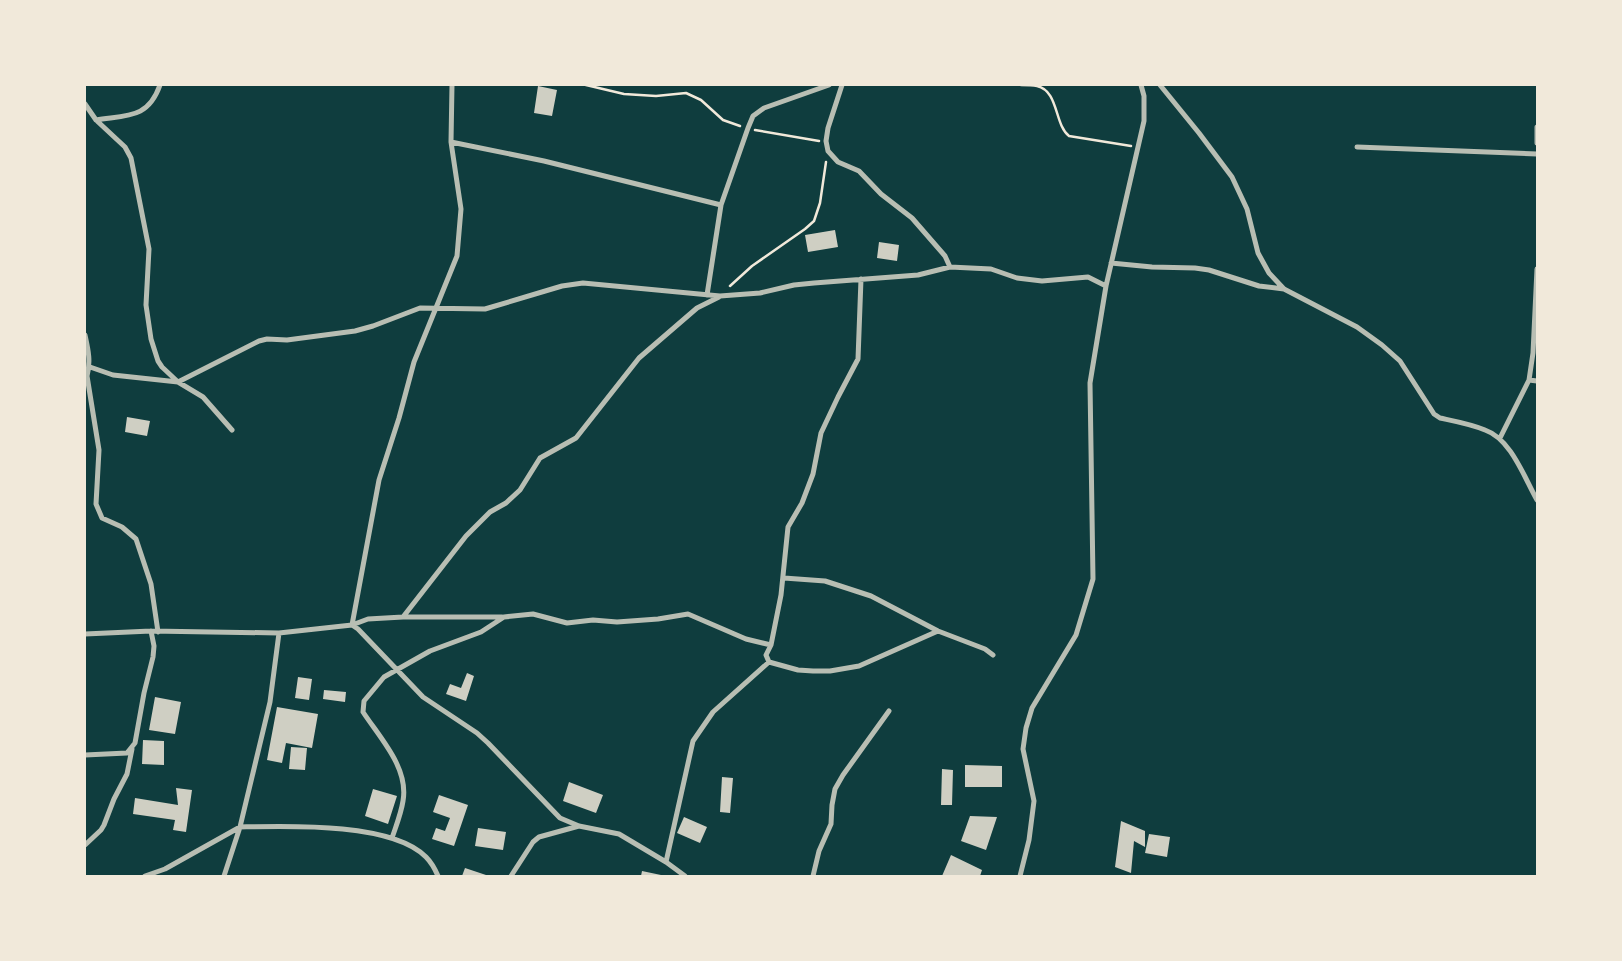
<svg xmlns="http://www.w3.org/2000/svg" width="1622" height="961" font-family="'Varela Round',sans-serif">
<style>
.building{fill:#cfcfc3}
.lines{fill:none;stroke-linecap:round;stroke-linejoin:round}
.path{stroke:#f1e9da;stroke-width:2.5}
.minor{stroke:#b8beb3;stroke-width:5}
</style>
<rect width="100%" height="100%" fill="#0f3d3e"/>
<path class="building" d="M538 86 557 90 552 116 534 113Z
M835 230 838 247 808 252 805 235Z
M879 242 899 245 897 261 877 258Z
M127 417 150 421 147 436 125 432Z
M467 673 474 676 466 701 446 694 450 684 461 688Z
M298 677 312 679 309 700 295 698Z
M324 690 346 692 345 702 323 699Z
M155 697 181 702 175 734 149 730Z
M277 707 318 714 312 748 286 743 282 763 267 760Z
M143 740 164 741V765L142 764Z
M291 747 307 748 305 770 289 769Z
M965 765 1002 766V787H965Z
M942 769 953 770 952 805H941Z
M722 777 733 778 730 813 720 812Z
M569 782 603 795 596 813 563 801Z
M176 788 192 790 186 832 173 830 175 820 133 814 135 798 178 805Z
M373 789 397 796 388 824 365 816Z
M439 795 468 805 454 846 432 839 436 828 445 831 450 818 433 812Z
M970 816 997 817 986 850 961 841Z
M684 817 707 827 700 843 677 833Z
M1121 821 1145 831V847L1134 841 1131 873 1115 867Z
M478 828 506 832 503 850 475 846Z
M1149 834 1170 837 1167 857 1145 853Z
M951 855 982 870 980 876H942Z
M465 868 489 876H462Z
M642 871 661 875V876H641Z"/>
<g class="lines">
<path class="path" d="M586 85 624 94 656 96 686 93 701 100 723 120 740 126
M1021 85C1026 85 1032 85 1037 86 1059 91 1054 124 1069 136L1131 146
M755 130 819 141
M730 286 752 266 805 229 814 221 820 203 826 162"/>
<path class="minor" d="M842 85 828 128 826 141 828 151 838 162 859 171 881 194 912 218 945 256 950 267
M1160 85 1199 133 1232 177 1247 209 1258 253 1269 273 1284 289 1357 327 1382 345 1400 361 1434 414 1440 418C1454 421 1471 424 1485 430 1511 439 1524 477 1537 500
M85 104 96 120 125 147 131 158 149 249 146 305 151 339 158 361 162 367 178 382 203 397 232 430
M96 120C127 115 148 119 160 85
M1537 127V143
M451 142 544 161 721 205
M1357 147 1537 154
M1111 263 1152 267 1195 268 1209 270 1259 286 1284 289
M861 279 858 359 838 397 821 433 813 474 802 503 788 527 781 595 771 645 766 655 769 662 798 670 813 671H830L859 666 938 631
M707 295 721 205 748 128 753 116 764 108 829 85
M85 335C88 349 91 361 87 376L99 450 96 504 102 518 122 527 136 539 151 584 158 632
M90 367 113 375 178 382 259 341 267 339 287 340 355 331 373 326 420 308 485 309 562 286 583 283 720 296 760 293 794 285 814 283 918 275 950 267 991 269 1017 278 1042 281 1088 277 1106 286
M1529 380 1537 381
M1500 438 1529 380 1533 353 1537 269
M784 578 825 581 871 596 938 631 985 649 993 655
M403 617H502
M352 625 379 480 399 418 414 362 457 256 461 209 451 142 452 85
M352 625 368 619 403 617 466 536 490 512 506 503 520 490 540 458 576 438 639 358 697 308 719 297
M85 634 151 631 279 633 352 625 358 629 423 697 477 733 488 743 560 818 579 826 619 834 666 862 685 876
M85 755 127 753 135 743 144 693 153 657 154 646 151 631
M392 838C396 826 401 814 403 801 409 768 380 738 363 712L364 701 384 677 430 651 481 632 504 617 533 614 567 623 593 620 617 622 658 619 688 614 746 639 771 645
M85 845 101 830 104 825 114 799 127 774 132 749
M666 862 693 741 713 712 769 662
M145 876 165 869 240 827 270 702 279 633
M224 876 240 827C287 826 392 822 426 857 431 862 435 869 438 876
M511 876 533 842 539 837 579 826
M813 876 819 851 831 824 832 805 835 789 843 775 889 711
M1020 876 1029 840 1034 801 1023 749 1026 728 1032 708 1076 635 1093 579 1090 383 1106 286 1144 121V96L1141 85"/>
</g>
<rect width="1622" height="961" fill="none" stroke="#f1e9da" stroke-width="172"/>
</svg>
